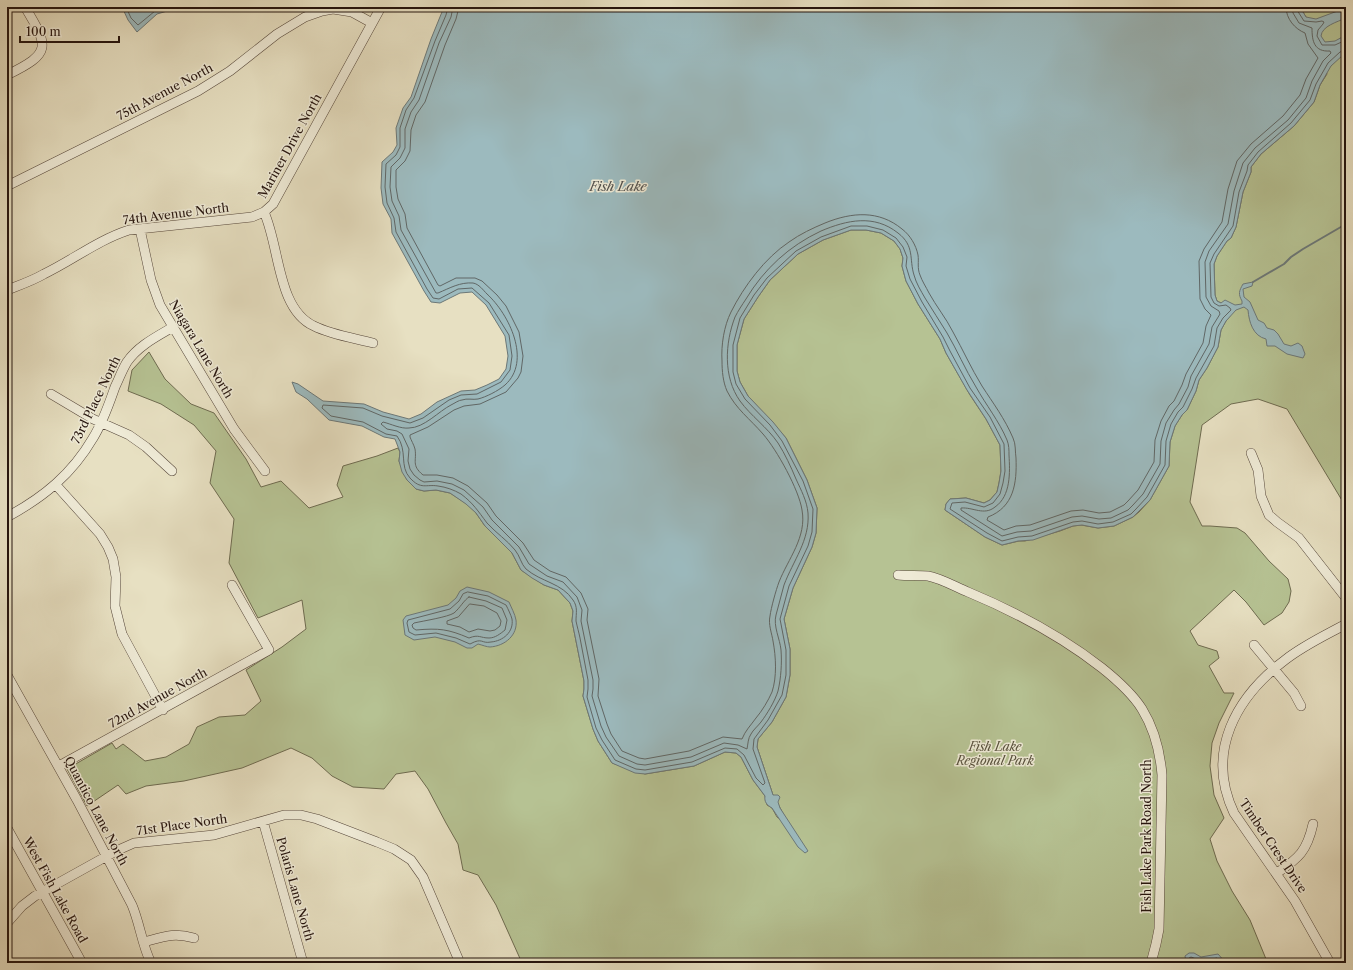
<svg xmlns="http://www.w3.org/2000/svg" width="1353" height="970" font-family="'Libre Caslon Text',serif">
<style>
.green{fill:#b6c293;stroke:#6e6b50}
.water{fill:#9cbabe;stroke:#6c7878}
.lines{fill:none;stroke-linecap:round;stroke-linejoin:round}
.shore{stroke:#606766;stroke-width:1}
.stream{stroke:#6c7878;stroke-width:2}
.minor-casing{stroke:#56473b;stroke-width:10}
.minor{stroke:#efebd7;stroke-width:9}
.labels{text-anchor:middle;stroke-width:3;stroke-linejoin:round;paint-order:stroke}
.street-label{font-size:12px;fill:#25140e;stroke:#efebd7}
.park-label{font-size:12px;font-style:italic;fill:#58513d;stroke:#efebd7}
.water-label{font-size:13px;font-style:italic;fill:#4f4e4c;stroke:#efebd7}
</style>
<rect width="100%" height="100%" fill="#e7e0c2"/>
<filter id="stains"><feTurbulence type="fractalNoise" baseFrequency=".005" numOctaves="4"/><feColorMatrix values="0 0 0 0 .2 0 0 0 0 .09 0 0 0 0 .02 0 0 0 .5 -.17"/></filter>
<radialGradient id="worn" r=".72"><stop offset=".6" stop-color="#630" stop-opacity="0"/><stop offset="1" stop-color="#630" stop-opacity=".3"/></radialGradient>
<path class="green" d="M1300 7H1346V507L1287 409 1258 399 1231 404 1202 425 1190 502 1202 526H1210L1237 528 1245 533 1269 561 1288 579 1291 591 1289 602 1282 613 1264 625 1246 602 1234 590 1190 631 1198 645 1217 651 1219 658 1209 666 1224 693H1234L1219 723 1212 743 1210 766 1214 795 1224 818 1210 839 1217 861 1232 891 1250 920 1266 959 1260 960 1261 963H522L496 905 478 875 463 870 458 844 446 823 428 789 415 771 396 774 384 789 353 787 332 776 312 758 291 748 242 768 184 781 146 786 126 794 118 785 87 806 67 769 112 743 116 749 123 744 145 761 166 757 189 744 197 727 219 717 245 715 261 701 246 670 282 647 306 629 302 600 258 618 229 563 234 519 210 483 216 451 194 425 161 404 128 391 132 370 149 352 165 379 191 404 214 413 246 459 261 487 281 481 309 508 343 497 337 485 343 466 377 456 398 448 400 452 399 461 407 480 416 489 424 491 436 490 450 493 467 504 476 513 485 526 512 553 521 570 544 585 558 590 570 603 573 611 572 621 584 681V689L583 696 593 729 598 741 612 763 645 774 694 766 725 752 736 753 741 757 753 780 765 796 767 805 772 808 777 817 790 826 773 795 757 747 758 739 772 722 786 697 790 675V649L784 619 793 588 812 547 816 533 817 508 807 480 786 438 748 396 740 382 737 371V345L744 319 758 297 770 280 798 254 823 240 851 230H866L881 233 894 241 900 249 903 258 902 266 906 281 918 304 940 339 946 353 970 395 986 419 1000 445 1001 471 999 483 997 492 990 500 984 503 966 498 950 499 946 504 945 510 985 537 1002 545 1019 541H1025L1060 531 1073 526 1081 525 1098 528 1114 526 1133 517 1139 512 1150 500 1169 466 1170 442 1175 426 1182 415 1187 410 1196 391 1199 380 1207 368 1218 347 1221 330 1226 321 1230 316 1221 303 1217 301 1215 295 1214 264 1217 256 1227 241 1231 238 1236 227 1243 192 1251 172V167L1261 154 1294 126 1314 102 1320 85 1327 74 1306 17Z"/>
<path class="water" d="M122 7H181L157 14 137 32 128 20Z
M444 7H1300L1306 17 1316 19 1343 9 1346 12V18C1337 22 1322 26 1321 36L1325 42 1335 41 1346 35V54L1343 55 1331 66 1320 85 1314 102 1294 126 1261 154 1251 167V172L1243 192 1236 227 1231 238 1227 241 1217 256 1214 264 1215 295 1217 301 1221 303 1225 300 1235 305 1242 304V301C1238 294 1239 291 1243 284L1253 282 1252 286 1243 289 1244 297 1250 302 1258 320 1264 323 1267 328 1274 330 1278 334 1284 344 1291 346 1298 343 1302 346 1305 354 1303 358 1287 354 1275 346H1267L1266 339C1253 336 1249 322 1248 310L1244 307 1236 310 1226 321 1221 330 1218 347 1207 368 1199 380 1196 391 1187 410 1182 415 1175 426 1170 442 1169 466 1150 500 1133 517 1114 526 1098 528 1082 525 1073 526 1033 540 1018 541 1002 545 985 537 945 510 946 504 950 499 966 498 984 503 990 500 997 492 999 483 1001 471 1000 445 986 419 967 390 946 353 940 339 918 304 906 281 902 266 903 258 900 249 894 241 881 233 866 230H851L823 240 798 254 770 280 758 297 744 319 737 345V371L740 382 748 396 773 422 786 438 807 480 817 508 816 533 812 547 793 588 784 619 790 649V675L786 697 772 722 758 739 757 747 773 795H778L780 797 778 802 780 808 808 851 805 853 798 847 772 808C767 805 764 802 765 796L753 780 741 757 736 753 725 752 694 766 645 774 635 773 612 763 598 741 593 729 583 696 584 689V681L572 621 573 611 570 603 558 590 544 585 532 578 521 570 512 553 485 526 476 513 466 504 450 493 436 490 424 491 416 489 407 480 402 472 399 461 400 452 395 439 384 437 362 426 329 420 307 399 296 392 292 382 298 384 323 401 364 404 383 412 409 419 421 414 437 402 461 391 475 390 487 385 499 379 506 369 508 356 505 336 486 305 472 292 460 293 440 303 431 302 424 291 392 233 391 219 383 204 381 188 382 162 393 152 397 145 396 128 403 108 411 97 431 39Z
M467 587 489 592 509 602C511 607 515 614 516 620 518 635 505 646 490 647 487 647 482 645 478 644L472 648H467L455 642 435 637 414 640 405 635 403 620 406 616 448 605 456 598 460 591Z
M1189 953H1194L1201 957 1218 954 1226 963H1186L1185 956Z"/>
<g class="lines">
<path class="shore" d="M126 7 131 18 138 25 155 11 168 7
M448 7 446 15 435 41 414 98 406 110 400 128V147L396 155 386 164 385 187 387 203 394 218 396 232 427 289 433 298 439 299 458 289 472 288 489 303 509 335 512 356 510 370 501 382 477 394 461 395 449 400 423 418 410 423 382 416 363 408 323 405 322 408 331 416 363 422 386 434 397 436C408 451 399 466 410 478 421 490 426 484 438 486 446 487 454 490 461 494 473 503 478 511 487 523 496 533 507 540 515 550 520 556 521 564 526 569 541 582 562 583 573 600 578 607 576 613 576 621 577 626 579 633 580 638 583 652 585 666 588 680V689L587 697 596 728 602 740 615 760 636 769 645 770 692 762 725 748 737 749 744 755 756 778 763 785 765 783 753 749 754 739 768 720 782 695 786 675V650L780 619 789 586 808 546 812 532 813 509 803 481 782 441 770 425 745 399 736 384 733 372V345L740 318 754 295 767 278 796 251 821 237 851 226H867L883 230 896 238 903 247 907 257 906 266 910 279 922 302 943 337 950 351 970 388 990 417 1004 444 1005 471 1003 483 1000 494 993 503 984 507 965 502 952 503 950 509 987 533 1002 541 1018 537 1032 536 1073 522 1082 521 1098 524 1113 522 1131 514 1136 509 1147 497 1165 465 1166 441 1171 424 1178 412 1183 407 1192 389 1196 378 1214 346 1217 328 1223 318 1231 310 1230 308 1226 305 1219 306 1214 303 1211 297 1210 263 1214 254 1233 226 1239 192 1247 171 1248 165 1258 152 1291 123 1310 100 1316 84 1328 63 1340 52 1346 50
M453 7 451 17 439 43 419 100 411 112 405 129V148L400 158 391 167 390 187 392 201 399 216 401 230 436 293H438C450 288 460 282 473 283 479 284 483 290 487 294 509 314 532 361 505 385 498 391 486 397 478 399 473 400 467 398 462 400 459 400 455 403 451 405 439 411 424 428 409 428 401 429 391 424 383 422L381 424 387 429 397 431 402 434 409 449 408 461 410 469 414 475 420 480 424 482 437 481 452 484 464 490 483 507 492 520 519 547 529 564 547 576 563 582 577 597 582 610 581 621 593 680V689L592 696 601 726 606 737 619 756 637 764 645 765 691 757 724 743 738 745 747 749C748 744 748 738 751 734 753 730 758 726 761 722 767 714 775 701 778 691 781 678 782 663 781 650 780 639 773 626 776 615 779 605 781 595 784 585 793 561 810 540 808 513 807 501 801 490 796 479 791 467 785 454 778 443 767 427 751 416 740 401 723 377 725 343 735 317 738 311 742 305 746 299 764 269 789 246 821 231 847 220 874 214 898 233 915 246 909 259 914 275 916 283 921 291 925 298 932 310 940 321 947 333 957 350 965 369 976 387 986 405 999 421 1007 440 1009 445 1009 450 1009 455 1010 472 1011 496 995 507 984 516 973 507 961 508V510L1002 536 1017 532 1031 531 1072 517 1082 516 1099 519 1111 518 1128 510 1133 505 1143 494 1160 464 1161 441 1166 423 1174 410 1179 404 1188 387 1191 376 1209 344 1212 327 1220 314 1219 311 1211 306 1206 297 1205 262 1209 251 1228 224 1234 191 1243 163 1255 148 1288 120 1306 98 1312 81 1323 61 1331 53 1330 51C1314 52 1312 41 1312 28L1299 23 1293 13 1292 7
M459 7 456 19 445 45 425 102 416 115 411 130 410 151 405 161 396 170V187L398 199 405 214 407 228 438 285 440 286 456 278H475L482 281 497 295 506 306 519 332 523 356 521 372 518 378 506 392 480 404 464 406 454 410 428 427 410 435V437C411 440 414 445 415 449 417 461 411 465 423 475H437L453 478 468 486 487 503 496 516 523 543 534 560 550 571 566 577 581 593 588 609 587 620 599 679 598 696 607 724 611 734 622 751 639 758 645 759 689 751 723 737 742 739C745 731 751 725 756 718 762 711 768 701 772 692 777 677 776 657 773 641 772 634 768 624 770 616 771 608 776 590 779 582 788 559 807 537 802 510 799 490 777 450 763 434 750 419 736 409 727 391 723 382 722 371 722 361 721 345 724 326 731 312 744 286 765 258 789 242 800 234 813 228 825 223 852 212 879 210 902 229 910 235 916 245 918 255 919 262 917 268 920 275 922 281 926 287 929 293 936 306 946 318 953 332 963 350 971 368 982 386 993 403 1005 419 1013 438 1016 444 1015 452 1016 458 1017 483 1014 507 988 517L987 520 1004 530 1016 526 1030 525 1071 511 1083 510 1099 513 1110 512 1124 505 1128 501 1138 490 1154 462 1155 440 1161 421 1169 406 1174 401 1182 385 1186 374 1203 343 1206 326 1211 315 1205 309 1200 299 1199 261 1204 249 1222 222 1228 189 1237 161 1251 144 1283 116 1300 95 1306 79 1318 58 1308 44 1305 33C1295 29 1286 19 1286 7
M1297 7V10L1304 21 1316 22 1322 21 1324 22 1323 24 1318 30 1317 36 1322 45H1335L1346 40
M468 592 488 596 506 605C508 609 511 615 512 619 514 632 503 641 491 642 481 644 483 637 470 644L456 638 436 633 415 635 409 632 407 623 408 620 450 609 459 601 463 594Z
M469 597 486 601 502 608 507 620 505 630C500 634 495 638 489 638 480 638 479 634 469 638 448 629 439 628 416 630L413 628 412 625 414 623C423 621 448 617 454 613 460 608 464 600 469 597Z
M470 604 484 606 497 613 501 621 500 626 495 630 490 631 478 629 469 632 460 627 447 624V621L458 617Z
M1189 963V958L1191 957 1201 961 1217 958 1221 963"/>
<path class="stream" d="M1253 282 1284 264 1291 257 1303 249 1346 224"/>
<defs>
<path id="minor" d="M7 75C52 53 49 47 25 7
M7 186 198 91 230 71 277 34 305 17 322 11 333 9 352 12 372 23
M140 229 151 280 160 305 234 429 265 471
M7 290C20 285 32 281 44 274 73 260 98 240 129 230L252 217 264 212
M373 343C354 338 332 335 314 326 277 309 280 247 264 212L273 204 381 7
M51 394 93 419 129 435 146 447 172 471
M1251 453 1258 470 1261 496 1269 515 1277 522 1299 538 1346 598
M56 485 100 534 108 547 113 559 116 577 115 606 122 634 163 710
M7 517C44 497 72 474 93 438 103 422 109 404 115 387 119 379 122 370 127 362 138 346 156 337 173 327
M898 575C908 576 919 575 928 576 940 578 956 587 968 592 1016 612 1061 636 1102 668 1117 680 1132 693 1142 709 1155 730 1160 751 1162 775L1159 929 1156 944 1151 963
M1254 645 1294 693 1301 706
M7 675 77 800 132 905C140 924 142 945 151 963
M59 766 269 650 232 585
M263 821 303 963
M7 828 82 963
M1277 873C1299 858 1307 851 1313 824
M7 923 22 906 35 896 116 851 134 843 214 835 284 815H301L317 819 377 842 394 849 411 860 423 877 460 963
M144 942C163 937 173 932 194 938
M1330 963 1295 901 1234 813C1205 752 1236 697 1285 660 1304 645 1326 635 1346 624"/>
</defs>
<use href="#minor" class="minor-casing"/>
<use href="#minor" class="minor"/>
</g>
<g class="labels">
<g class="street-label">
<text transform="translate(165 92) rotate(-28)" y="4">75th Avenue North</text>
<text transform="translate(290 146) rotate(-61)" y="4">Mariner Drive North</text>
<text transform="translate(176 214) rotate(-7)" y="4">74th Avenue North</text>
<text transform="translate(201 349) rotate(59)" y="4">Niagara Lane North</text>
<text transform="translate(96 400) rotate(-64)" y="4">73rd Place North</text>
<text transform="translate(158 698) rotate(-29)" y="4">72nd Avenue North</text>
<text transform="translate(96 811) rotate(62)" y="4">Quantico Lane North</text>
<text transform="translate(182 825) rotate(-8)" y="4">71st Place North</text>
<text transform="translate(1147 836) rotate(-90)" y="4">Fish Lake Park Road North</text>
<text transform="translate(1273 846) rotate(56)" y="4">Timber Crest Drive</text>
<text transform="translate(295 889) rotate(74)" y="4">Polaris Lane North</text>
<text transform="translate(55 890) rotate(61)" y="4">West Fish Lake Road</text>
</g>
<g class="park-label">
<text x="995" y="751">Fish Lake<tspan x="995" dy="14">Regional Park</tspan></text>
</g>
<g class="water-label">
<text x="618" y="191">Fish Lake</text>
</g>
</g>
<rect width="1353" height="970" fill="none" stroke="#e7e0c2" stroke-width="24"/>
<rect x="8" y="8" width="1337" height="954" fill="none" stroke="#25140e" stroke-width="2"/>
<rect x="12" y="12" width="1329" height="946" fill="none" stroke="#25140e"/>
<path d="M20 36v6h99v-6" fill="none" stroke="#25140e" stroke-width="2"/>
<text x="26" y="36" font-size="12" fill="#25140e" stroke="#efebd7" stroke-width="3" paint-order="stroke">100 m</text>
<rect width="100%" height="100%" filter="url(#stains)"/>
<rect width="100%" height="100%" fill="url(#worn)"/>
</svg>
